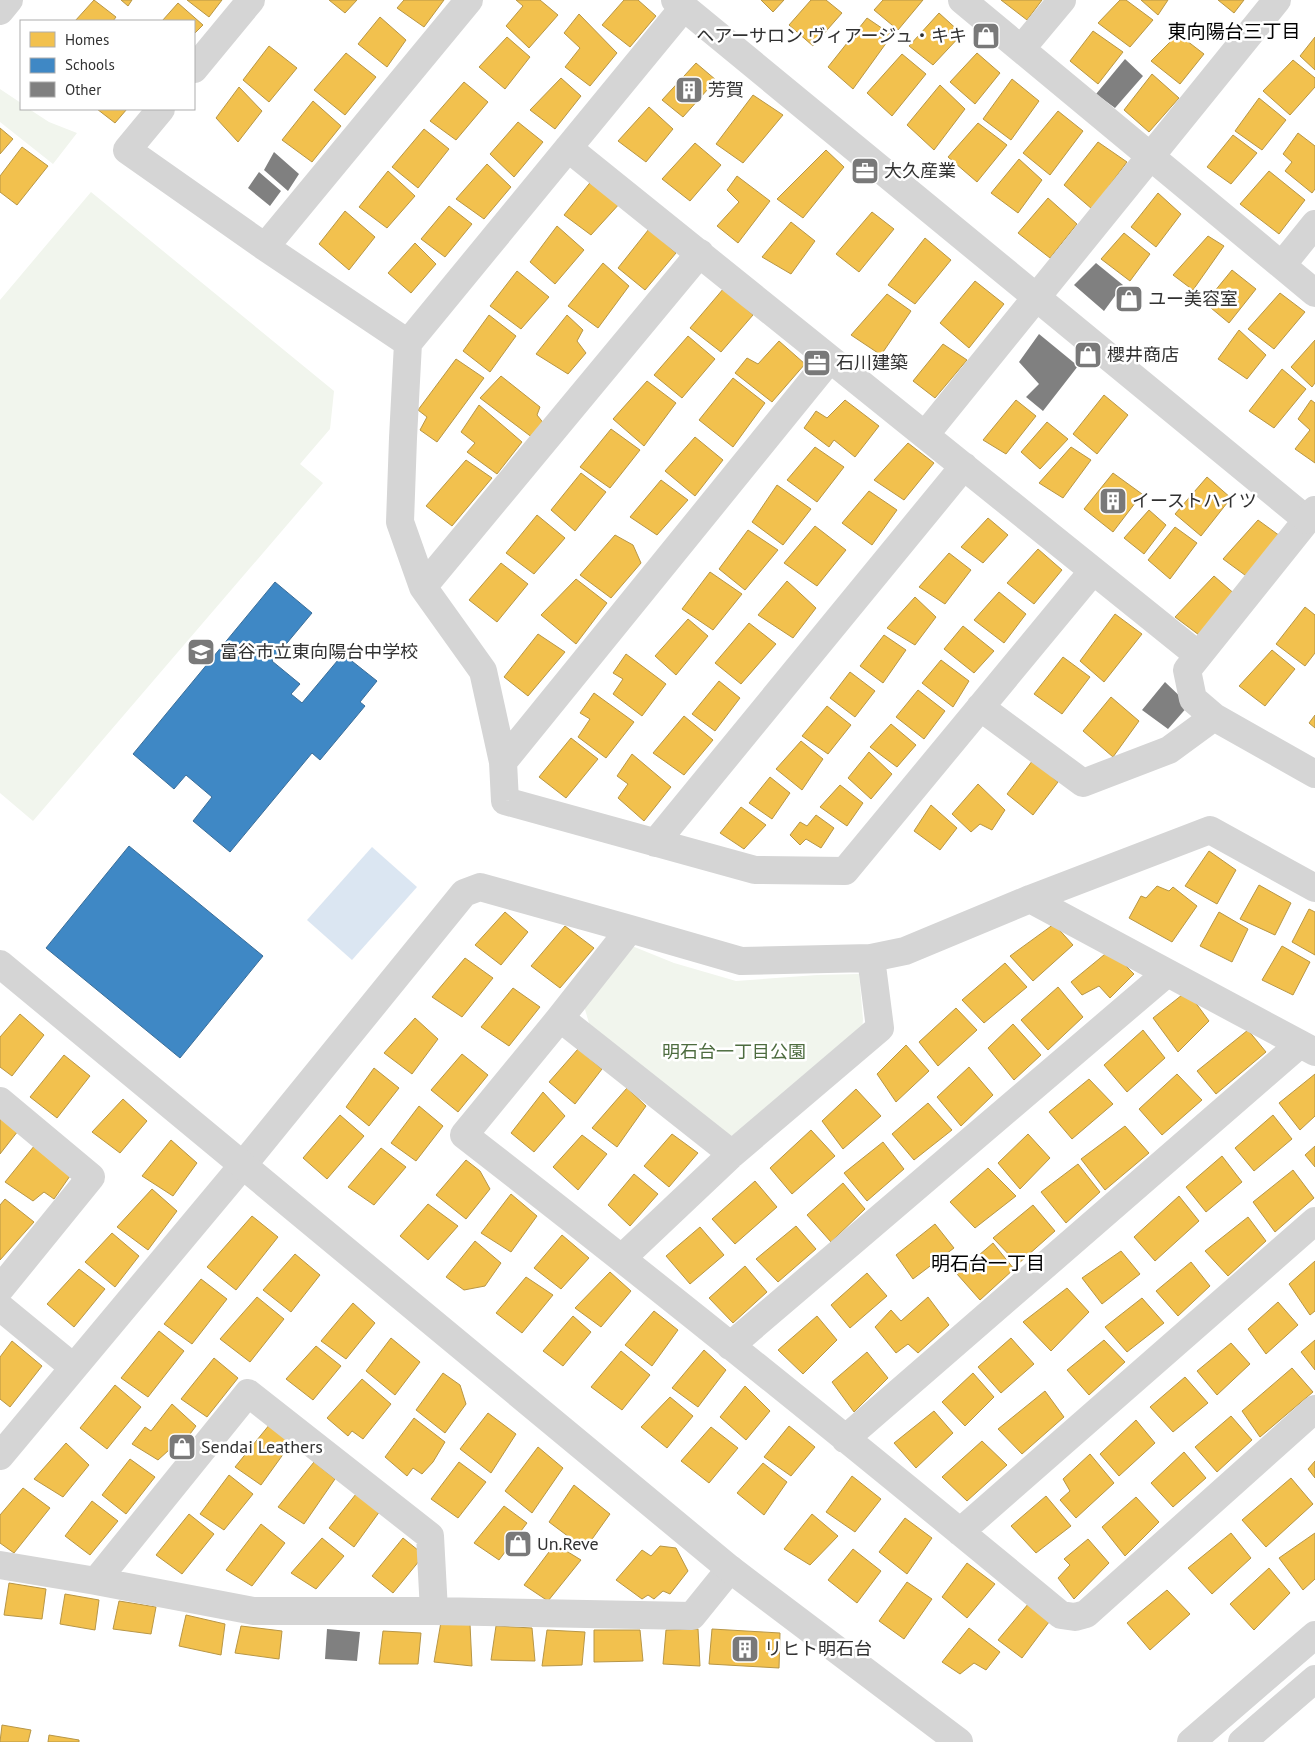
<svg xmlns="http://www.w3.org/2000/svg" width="1315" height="1742" font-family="'PT Sans','Noto Sans JP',sans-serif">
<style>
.green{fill:#f1f5ed}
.water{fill:#dbe6f2}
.homes{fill:#f2c14e;stroke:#b89645}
.schools{fill:#3f88c5;stroke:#3b6e99}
.building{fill:#808080}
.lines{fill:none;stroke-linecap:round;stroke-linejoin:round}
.minor{stroke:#d5d5d5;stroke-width:28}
.tertiary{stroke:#d5d5d5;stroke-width:28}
.labels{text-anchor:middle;stroke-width:5;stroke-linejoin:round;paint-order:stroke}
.poi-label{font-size:18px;fill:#313131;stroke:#fff;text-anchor:start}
.park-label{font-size:18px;fill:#4d6c3f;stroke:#fff}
.neighbourhood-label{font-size:19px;fill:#000;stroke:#fff}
</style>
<rect width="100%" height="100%" fill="#fff"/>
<path class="green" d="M0 89 21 103V109H29L49 122 77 133 53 164 0 122Z
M91 192 334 391 330 429 300 464 323 483 33 821 0 793V300Z
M632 946 674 963 736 981 817 975 859 974 863 1019 862 1031 753 1129 728 1137 591 1030 584 1006Z"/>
<path class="water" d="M372 847 417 887 352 960 307 920Z"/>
<path class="homes" d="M94 0 116 17 113 21H75Z
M121 0H132L128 6Z
M187 0H222L209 17Z
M329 0H357L345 13Z
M404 0H444L424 27 397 8Z
M516 0H540L558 15 529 48 506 26 523 6Z
M624 0H638L656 16 630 47 602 25Z
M761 0H784L773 12Z
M811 0H826L842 13 813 46 789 25Z
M883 0H923L898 30 874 10Z
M1001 0H1042L1027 20Z
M1120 0H1126L1153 20 1130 47 1098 23Z
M1141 0H1168L1158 15Z
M1218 0H1244L1234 13Z
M178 3 203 25 194 34V21H162Z
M939 13 962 34 933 65 909 46Z
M579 14 617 53 590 86 565 67 580 48 564 33Z
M380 17 406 40 387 67 358 44Z
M867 18 892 35 853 89 828 67Z
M1093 31 1123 52 1098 84 1070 61Z
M1178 34 1204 54 1180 84 1151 61Z
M507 37 530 57 505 89 479 67Z
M1315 37V70L1300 56Z
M269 46 297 68 269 102 243 80Z
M346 53 376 77 345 115 314 90Z
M977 53 1000 73 975 104 950 82Z
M902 54 926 74 892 116 867 93Z
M1293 60 1315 78V87L1290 115 1263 91Z
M696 63 716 80 683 117 662 100Z
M1152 74 1179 98 1149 132 1124 110Z
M561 78 581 96 555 129 530 110Z
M1012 79 1039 101 1011 140 983 119Z
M464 82 488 102 456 140 430 121Z
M940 85 965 109 934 150 907 125Z
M239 87 262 111 238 142 216 118Z
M753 95 783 115 743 163 716 144Z
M1259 98 1286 120 1262 150 1235 131Z
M313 101 341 126 312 162 282 140Z
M649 107 673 129 646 162 618 141Z
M97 109H127L115 123Z
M1058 111 1083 131 1050 175 1023 153Z
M518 122 543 142 514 177 490 154Z
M978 123 1007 145 977 182 948 157Z
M0 128 13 139 0 154Z
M424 129 449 149 418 188 392 167Z
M1298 133 1315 146V189L1312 193 1285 171 1292 162 1283 154Z
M1233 135 1257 153 1231 184 1207 167Z
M1098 142 1127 162 1092 209 1064 185Z
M695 143 721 165 690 201 662 179Z
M22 147 48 166 17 205 0 192V176Z
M826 150 844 167 803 218 777 199Z
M1019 159 1042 180 1018 213 991 193Z
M487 164 511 187 484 219 456 199Z
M388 171 415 196 387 228 359 207Z
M1269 171 1305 200 1279 234 1240 204Z
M737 176 770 201 738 243 717 226 739 202 727 190Z
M593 179 621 202 591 235 564 215Z
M1158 193 1181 214 1156 247 1131 227Z
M1048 198 1077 224 1050 258 1018 233Z
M449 206 472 224 445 257 421 239Z
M345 211 375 237 349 270 319 244Z
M872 212 894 229 859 272 836 254Z
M791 222 815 241 791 274 762 257Z
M557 226 584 250 555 284 530 262Z
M649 229 676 253 645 290 618 268Z
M1124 233 1150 254 1130 281 1101 259Z
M1208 236 1224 246 1193 290 1173 275Z
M925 238 951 260 915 304 888 285Z
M415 243 436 264 411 293 388 273Z
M603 263 629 286 598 328 568 306Z
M1232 270 1256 289 1229 323 1205 303Z
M517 271 549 297 521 329 490 306Z
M975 281 1004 304 969 348 940 323Z
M724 288 753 315 721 352 690 328Z
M1280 293 1305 312 1274 349 1248 329Z
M887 294 911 311 881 355 851 335Z
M489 315 516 336 490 372 463 351Z
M567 315 583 330 577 341 586 353 568 374 536 354Z
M1239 330 1266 355 1247 379 1218 359Z
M688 336 715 359 682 398 654 375Z
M1315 340V383L1312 387 1291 367Z
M779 341 805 364 772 402 735 373 747 358 758 364Z
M943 344 967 360 935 398 913 381Z
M456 359 484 378 437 442 420 430 427 417 418 410Z
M1282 369 1306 389 1274 428 1249 411Z
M501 376 540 407 537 415 545 425 533 438 480 398Z
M733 378 765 403 733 447 699 420Z
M647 381 676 403 644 446 613 419Z
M1104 395 1128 415 1097 454 1073 434Z
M845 400 879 426 855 457 834 440 829 447 804 428 816 411 827 418Z
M1016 400 1036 416 1006 454 983 440Z
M1311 400 1315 403V463L1295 449 1310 430 1298 419Z
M479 405 522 442 497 474 467 452 475 443 461 432Z
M1047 422 1068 439 1040 469 1021 452Z
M611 429 640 450 610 488 580 467Z
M695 437 723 460 695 496 665 471Z
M908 443 934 463 904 500 874 480Z
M815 447 844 467 817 502 787 480Z
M1071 447 1091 460 1063 498 1039 483Z
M466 460 492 478 452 526 426 506Z
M581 473 606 492 575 531 551 510Z
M1113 473 1142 494 1113 532 1084 509Z
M1207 477 1231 498 1201 536 1175 514Z
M661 480 688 500 657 535 630 517Z
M777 485 811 509 783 545 752 522Z
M869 491 897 510 872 545 842 523Z
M1149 510 1166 525 1144 554 1124 538Z
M537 515 565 538 534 574 506 553Z
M988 518 1008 535 983 563 961 547Z
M1258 520 1280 536 1249 578 1223 559Z
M815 526 846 550 817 586 784 563Z
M1175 527 1197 543 1170 579 1148 560Z
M748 530 778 550 745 590 719 569Z
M615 535 633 545 641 563 611 598 580 575Z
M1038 549 1062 570 1034 604 1007 583Z
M949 553 971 570 945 604 919 587Z
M501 563 528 584 497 622 469 600Z
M710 572 742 594 713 630 682 609Z
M1214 576 1237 596 1203 638 1175 617Z
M576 579 607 603 576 644 541 615Z
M787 581 816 608 793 638 758 615Z
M999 592 1026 614 1004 643 974 620Z
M915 597 936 617 915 645 887 628Z
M1305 607 1315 615V653L1305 666 1276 644Z
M1115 614 1142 634 1104 682 1080 661Z
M688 619 708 636 676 675 655 656Z
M749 623 776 644 741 684 715 663Z
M963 626 994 651 974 673 944 649Z
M538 634 565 652 528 696 504 677Z
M884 635 906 650 883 683 860 666Z
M1272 650 1295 669 1265 706 1239 686Z
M626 654 666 684 642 716 613 694 623 679 613 673Z
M1063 657 1090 677 1062 714 1034 694Z
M941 660 969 681 953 707 922 683Z
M850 672 875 691 855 717 830 698Z
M719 681 740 698 715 731 692 714Z
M918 690 945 711 924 739 896 717Z
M594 693 634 722 606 758 578 737 590 719 580 713Z
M1111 697 1139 721 1113 757 1083 731Z
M827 706 851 725 828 754 802 736Z
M1315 715V728L1309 723Z
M684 716 713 740 684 775 653 753Z
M891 724 916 745 897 767 870 747Z
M571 738 598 759 566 798 539 777Z
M801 741 823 759 802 790 776 769Z
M869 752 892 774 871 799 848 778Z
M632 754 671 787 644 821 618 798 628 784 617 776Z
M1033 760 1058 782 1033 815 1007 794Z
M770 777 790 793 772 819 749 803Z
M978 784 1005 810 992 830 980 824 971 832 952 814Z
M840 785 863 803 847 826 820 807Z
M931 805 957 828 940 850 914 831Z
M741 807 766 825 744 849 720 833Z
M816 815 834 828 821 848 806 839 800 845 790 835 800 822 807 826Z
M1209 851 1236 870 1217 904 1185 886Z
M1259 885 1291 903 1275 935 1240 919Z
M1157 886 1169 891 1173 887 1197 906 1172 942 1129 918 1141 896 1146 898Z
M1309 909 1315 912V955L1292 942Z
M505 912 528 932 501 965 475 945Z
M1219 912 1248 929 1232 962 1200 946Z
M1054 924 1073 945 1033 981 1010 956Z
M565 926 594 948 560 988 531 966Z
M1282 946 1310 962 1293 995 1262 980Z
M1110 950 1134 974 1110 998 1099 986 1082 995 1071 982Z
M465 958 493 978 462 1017 432 997Z
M1005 963 1027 987 984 1023 962 1000Z
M1058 987 1083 1017 1048 1050 1021 1020Z
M513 988 540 1007 509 1046 481 1027Z
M1187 991 1209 1021 1178 1052 1153 1018Z
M956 1008 977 1030 938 1066 919 1042Z
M20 1014 44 1035 12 1076 0 1067V1037Z
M415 1018 438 1039 412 1074 384 1053Z
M1013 1024 1041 1055 1014 1080 988 1048Z
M1143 1030 1165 1058 1127 1092 1104 1065Z
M1248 1030 1266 1052 1216 1094 1197 1071Z
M906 1045 929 1071 896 1102 877 1074Z
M578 1049 602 1069 575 1104 549 1082Z
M462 1054 488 1075 458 1112 431 1090Z
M64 1055 90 1076 57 1118 30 1097Z
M969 1067 993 1095 961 1126 937 1097Z
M374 1068 399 1088 369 1126 346 1107Z
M1177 1074 1202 1100 1162 1135 1139 1109Z
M1315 1074V1116L1300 1130 1279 1103Z
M1089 1079 1113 1104 1072 1139 1049 1112Z
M627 1088 646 1106 617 1147 592 1128Z
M856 1089 881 1116 843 1149 822 1121Z
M543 1092 565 1116 534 1152 511 1133Z
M123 1099 147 1121 120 1153 92 1132Z
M928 1103 952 1130 914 1160 892 1134Z
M419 1106 443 1126 416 1161 391 1143Z
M0 1115 18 1131 0 1154Z
M340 1115 364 1136 327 1179 303 1158Z
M1273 1115 1292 1139 1254 1171 1235 1148Z
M1125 1126 1149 1153 1105 1190 1081 1159Z
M811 1130 835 1156 792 1194 770 1168Z
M672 1134 698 1153 669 1187 644 1166Z
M1028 1134 1050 1158 1020 1189 998 1163Z
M582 1135 607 1154 578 1190 553 1167Z
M171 1140 197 1163 173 1196 142 1176Z
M883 1142 904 1169 867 1201 844 1173Z
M35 1145 70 1176 54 1199 44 1192 33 1201 5 1182Z
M1315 1146V1167L1305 1155Z
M381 1148 406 1167 374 1205 348 1187Z
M1222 1156 1242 1182 1206 1212 1186 1187Z
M466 1160 480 1171 490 1189 466 1219 436 1195Z
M1078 1164 1100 1192 1066 1223 1041 1192Z
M988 1168 1016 1196 975 1228 950 1202Z
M1293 1170 1314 1198 1275 1232 1253 1202Z
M634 1174 658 1194 630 1226 608 1205Z
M755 1181 777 1207 735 1244 712 1219Z
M843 1183 865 1209 831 1242 807 1215Z
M152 1189 177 1211 148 1250 117 1227Z
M511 1194 537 1216 511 1252 481 1233Z
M1179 1196 1199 1221 1155 1261 1134 1237Z
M5 1199 34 1222 0 1260V1205Z
M428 1204 458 1226 428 1260 400 1236Z
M1033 1205 1055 1231 1018 1264 993 1238Z
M252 1216 278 1237 236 1290 207 1267Z
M1248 1217 1266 1241 1228 1276 1205 1251Z
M935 1224 954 1248 913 1279 896 1255Z
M796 1226 816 1249 778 1282 756 1259Z
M700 1227 724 1255 690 1284 666 1256Z
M112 1233 139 1256 115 1287 85 1262Z
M562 1235 589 1258 561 1289 534 1268Z
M475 1241 501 1263 485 1286 464 1290 446 1277Z
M993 1243 1014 1269 980 1300 957 1274Z
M1121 1251 1140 1274 1102 1304 1082 1278Z
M295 1254 320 1275 291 1312 263 1290Z
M1315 1261V1311L1310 1315 1289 1284Z
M1191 1262 1210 1286 1178 1316 1156 1291Z
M745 1266 767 1292 733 1323 709 1298Z
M79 1269 105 1289 74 1327 47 1304Z
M610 1272 631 1291 601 1327 575 1308Z
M867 1273 887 1296 850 1328 831 1305Z
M526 1277 553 1295 522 1333 496 1313Z
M201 1279 227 1299 192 1344 164 1324Z
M1067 1288 1089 1312 1051 1351 1023 1322Z
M257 1297 284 1319 250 1362 220 1339Z
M928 1297 949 1325 918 1353 908 1344 896 1353 875 1327 891 1310 901 1321Z
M1142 1298 1164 1323 1127 1352 1105 1327Z
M1278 1302 1298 1325 1266 1354 1248 1329Z
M353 1303 375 1323 346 1359 321 1341Z
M654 1311 678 1330 652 1366 625 1345Z
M573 1316 591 1332 563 1366 543 1351Z
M817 1316 837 1340 803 1374 778 1350Z
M159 1331 184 1351 148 1397 121 1378Z
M391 1338 420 1362 395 1395 366 1371Z
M1011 1338 1034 1364 1001 1393 978 1367Z
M1104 1340 1125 1362 1089 1395 1067 1370Z
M1315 1340V1370L1301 1352Z
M12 1341 42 1366 10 1407 0 1399V1357Z
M1231 1343 1250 1364 1217 1395 1197 1371Z
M316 1346 341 1366 313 1400 286 1379Z
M704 1350 726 1370 698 1407 672 1388Z
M621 1351 650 1375 622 1410 591 1387Z
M867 1352 888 1378 854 1412 832 1382Z
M214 1358 238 1378 207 1417 181 1399Z
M1292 1368 1313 1392 1260 1437 1242 1411Z
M443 1373 460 1385 466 1404 445 1433 416 1410Z
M973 1373 994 1397 965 1426 942 1402Z
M1185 1377 1208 1403 1173 1432 1150 1407Z
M362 1379 391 1404 363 1439 352 1431 348 1436 327 1418Z
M115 1385 141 1407 107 1449 80 1428Z
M745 1386 770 1411 746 1440 720 1417Z
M1045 1391 1064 1417 1022 1454 998 1429Z
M670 1397 693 1416 667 1448 641 1427Z
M172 1404 196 1426 175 1454 169 1450 158 1460 132 1444 145 1427 151 1431Z
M934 1411 953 1433 916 1468 894 1443Z
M488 1413 516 1434 491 1473 460 1449Z
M1231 1416 1252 1440 1217 1472 1195 1447Z
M414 1418 445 1442 433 1462 422 1474 413 1468 407 1476 385 1457Z
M1136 1420 1155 1443 1119 1476 1100 1454Z
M270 1424 292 1442 261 1485 235 1467Z
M789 1426 815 1447 791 1476 764 1457Z
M711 1427 738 1448 709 1483 681 1461Z
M982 1441 1007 1465 967 1501 942 1477Z
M66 1443 89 1465 63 1497 34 1479Z
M538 1447 563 1468 532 1513 505 1491Z
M1184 1452 1206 1478 1173 1507 1151 1483Z
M1090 1454 1114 1483 1076 1518 1060 1500 1070 1491 1063 1479Z
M130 1459 155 1477 126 1514 102 1495Z
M1315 1461V1478L1308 1469Z
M314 1462 335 1479 304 1524 278 1507Z
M459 1462 486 1482 458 1518 431 1499Z
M763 1463 787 1482 764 1515 737 1493Z
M229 1475 253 1494 224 1530 200 1514Z
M852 1476 881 1499 855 1532 826 1512Z
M1291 1478 1313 1504 1266 1547 1242 1520Z
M574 1485 610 1514 585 1549 549 1522Z
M23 1488 50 1508 14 1553 0 1543V1515Z
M356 1494 380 1511 354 1547 329 1528Z
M1046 1496 1071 1526 1036 1553 1011 1526Z
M1136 1497 1159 1522 1125 1556 1102 1527Z
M92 1501 118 1521 90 1555 65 1536Z
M504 1506 527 1523 499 1560 474 1543Z
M189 1514 214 1534 182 1574 156 1555Z
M812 1514 838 1536 810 1565 784 1549Z
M905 1518 932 1538 907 1574 879 1552Z
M261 1524 285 1543 252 1586 226 1570Z
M1231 1533 1251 1558 1212 1594 1188 1568Z
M1315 1533V1579L1303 1590 1279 1558Z
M322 1538 344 1556 316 1589 291 1573Z
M403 1538 424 1555 393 1593 372 1576Z
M1088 1539 1109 1563 1074 1599 1058 1578 1070 1565 1064 1559Z
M555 1544 581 1560 548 1601 524 1585Z
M660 1546 676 1548 688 1571 670 1594 663 1591 654 1599 648 1595 642 1599 616 1580 642 1550 651 1556Z
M853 1549 881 1571 857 1603 828 1580Z
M967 1563 995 1584 967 1618 942 1597Z
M1269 1568 1290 1593 1254 1630 1230 1604Z
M907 1582 932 1599 904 1639 879 1621Z
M9 1583 46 1589 42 1619 4 1615Z
M1167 1590 1190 1614 1150 1650 1127 1623Z
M65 1594 99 1600 95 1630 60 1624Z
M119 1601 156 1607 151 1634 113 1629Z
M1029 1603 1052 1618 1022 1658 998 1640Z
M186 1615 225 1624 221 1655 179 1646Z
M441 1622 470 1624 472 1666 434 1662Z
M241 1626 282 1631 279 1659 235 1653Z
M496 1626 532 1628 535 1661 491 1660Z
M969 1628 1000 1652 986 1670 974 1663 960 1674 942 1662Z
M698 1629 700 1666 663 1664 666 1630Z
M712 1629 780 1633 779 1668 709 1664Z
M547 1630 585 1632 582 1665 542 1666Z
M594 1630H640L643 1661 594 1662Z
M383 1631 421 1633 418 1664H379Z
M2 1725 31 1730 28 1742H0Z
M49 1735 79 1740V1742H48Z"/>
<path class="schools" d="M275 582 312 613 272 661 300 684 291 694 302 703 343 654 377 681 360 702 365 706 320 760 312 753 230 852 193 821 212 797 186 775 174 789 133 754Z
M129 846 263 956 180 1058 46 948Z"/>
<path class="building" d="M1125 59 1143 76 1115 108 1096 94Z
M274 152 299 174 288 191 264 170Z
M259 172 281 191 270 206 248 188Z
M1096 263 1123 285 1104 311 1074 285Z
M1039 334 1078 366 1043 411 1026 397 1039 384 1019 362Z
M1165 682 1189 705 1168 729 1142 710Z
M327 1629 360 1632 357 1661 325 1659Z"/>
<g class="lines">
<path class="minor" d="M675 0 1307 520 1187 670 1193 699 1214 717
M962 0 1315 293
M684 7 408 343 403 438 400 522 423 587 483 671 503 762 505 801 755 870 845 871 1093 571
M1021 49 1062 0
M194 69 251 0
M161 109 127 150 265 247 408 343
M568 148 1198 655
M265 247 469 0
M1282 265 1315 224
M925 435 1277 0
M423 587 700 253
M980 707 1083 783 1169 750 1214 717 1315 774
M503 762 830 359
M655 843 964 466
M1030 899 1315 1052
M630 929 560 1018 464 1135C665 1291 864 1452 1061 1615L1075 1617 1086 1614 1315 1409
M560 1018 732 1154
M0 1101 91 1177 0 1289
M622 1258 732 1154 880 1028 871 958
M0 1307 73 1367
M730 1346 1167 973
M845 1439 1300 1044
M0 1456 243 1165 464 893 480 887 630 929 741 961 871 958 905 951 1030 899 1210 830 1315 888
M960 1532 1315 1221
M0 1565 96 1581 254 1611H434L692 1616 730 1569
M96 1581 248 1393 430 1536 434 1611"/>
<path class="tertiary" d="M0 11 9 0
M1307 520 1315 510
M0 964 730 1569 959 1742
M1191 1742 1315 1635
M1242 1742 1315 1679"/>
</g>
<defs>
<symbol id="shop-square" viewBox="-11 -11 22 22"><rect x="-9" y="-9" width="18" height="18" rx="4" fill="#797979" stroke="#fff"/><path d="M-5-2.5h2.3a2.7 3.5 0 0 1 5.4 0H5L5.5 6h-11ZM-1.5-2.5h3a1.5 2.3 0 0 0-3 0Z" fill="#fff"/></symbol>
<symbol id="building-square" viewBox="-11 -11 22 22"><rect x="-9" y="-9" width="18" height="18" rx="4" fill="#797979" stroke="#fff"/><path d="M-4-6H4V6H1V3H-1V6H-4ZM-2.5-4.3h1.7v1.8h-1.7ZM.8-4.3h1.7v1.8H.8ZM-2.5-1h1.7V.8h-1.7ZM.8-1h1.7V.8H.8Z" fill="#fff"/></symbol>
<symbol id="office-square" viewBox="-11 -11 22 22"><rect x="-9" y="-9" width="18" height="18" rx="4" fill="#797979" stroke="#fff"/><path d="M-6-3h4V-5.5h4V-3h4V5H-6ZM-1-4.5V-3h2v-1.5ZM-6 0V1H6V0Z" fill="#fff"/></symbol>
<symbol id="school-square" viewBox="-11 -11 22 22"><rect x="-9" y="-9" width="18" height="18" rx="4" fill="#797979" stroke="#fff"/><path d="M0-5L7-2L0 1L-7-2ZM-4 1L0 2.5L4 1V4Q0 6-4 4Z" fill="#fff"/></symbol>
</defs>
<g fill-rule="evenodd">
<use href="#shop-square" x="970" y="20" width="32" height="32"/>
<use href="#building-square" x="673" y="74" width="32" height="32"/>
<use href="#office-square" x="849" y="155" width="32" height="32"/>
<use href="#shop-square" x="1113" y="283" width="32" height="32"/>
<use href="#shop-square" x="1072" y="339" width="32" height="32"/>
<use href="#office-square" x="801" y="347" width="32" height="32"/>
<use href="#building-square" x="1097" y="485" width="32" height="32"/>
<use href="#school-square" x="185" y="636" width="32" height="32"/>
<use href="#shop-square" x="166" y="1431" width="32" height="32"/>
<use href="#shop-square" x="502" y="1528" width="32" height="32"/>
<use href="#building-square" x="729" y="1633" width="32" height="32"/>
</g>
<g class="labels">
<g class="poi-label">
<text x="967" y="42" text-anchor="end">ヘアーサロン ヴィアージュ・キキ</text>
<text x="708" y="96">芳賀</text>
<text x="884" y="177">大久産業</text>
<text x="1148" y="305">ユー美容室</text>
<text x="1107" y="361">櫻井商店</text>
<text x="836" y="369">石川建築</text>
<text x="1132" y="507">イーストハイツ</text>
<text x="220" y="658">富谷市立東向陽台中学校</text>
<text x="201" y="1453">Sendai Leathers</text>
<text x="537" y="1550">Un.Reve</text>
<text x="764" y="1655">リヒト明石台</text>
</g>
<g class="park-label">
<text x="734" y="1058">明石台一丁目公園</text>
</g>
<g class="neighbourhood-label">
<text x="1234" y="38">東向陽台三丁目</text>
<text x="988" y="1270">明石台一丁目</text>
</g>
</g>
<rect x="20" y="20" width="175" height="90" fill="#ffffff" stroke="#adadad"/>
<rect x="30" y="32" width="25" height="15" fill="#f2c14e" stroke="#adadad"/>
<text x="65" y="45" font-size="15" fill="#313131">Homes</text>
<rect x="30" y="58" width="25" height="15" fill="#3f88c5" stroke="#adadad"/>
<text x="65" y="70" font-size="15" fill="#313131">Schools</text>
<rect x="30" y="82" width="25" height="15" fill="#808080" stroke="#adadad"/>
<text x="65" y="95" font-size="15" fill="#313131">Other</text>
</svg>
